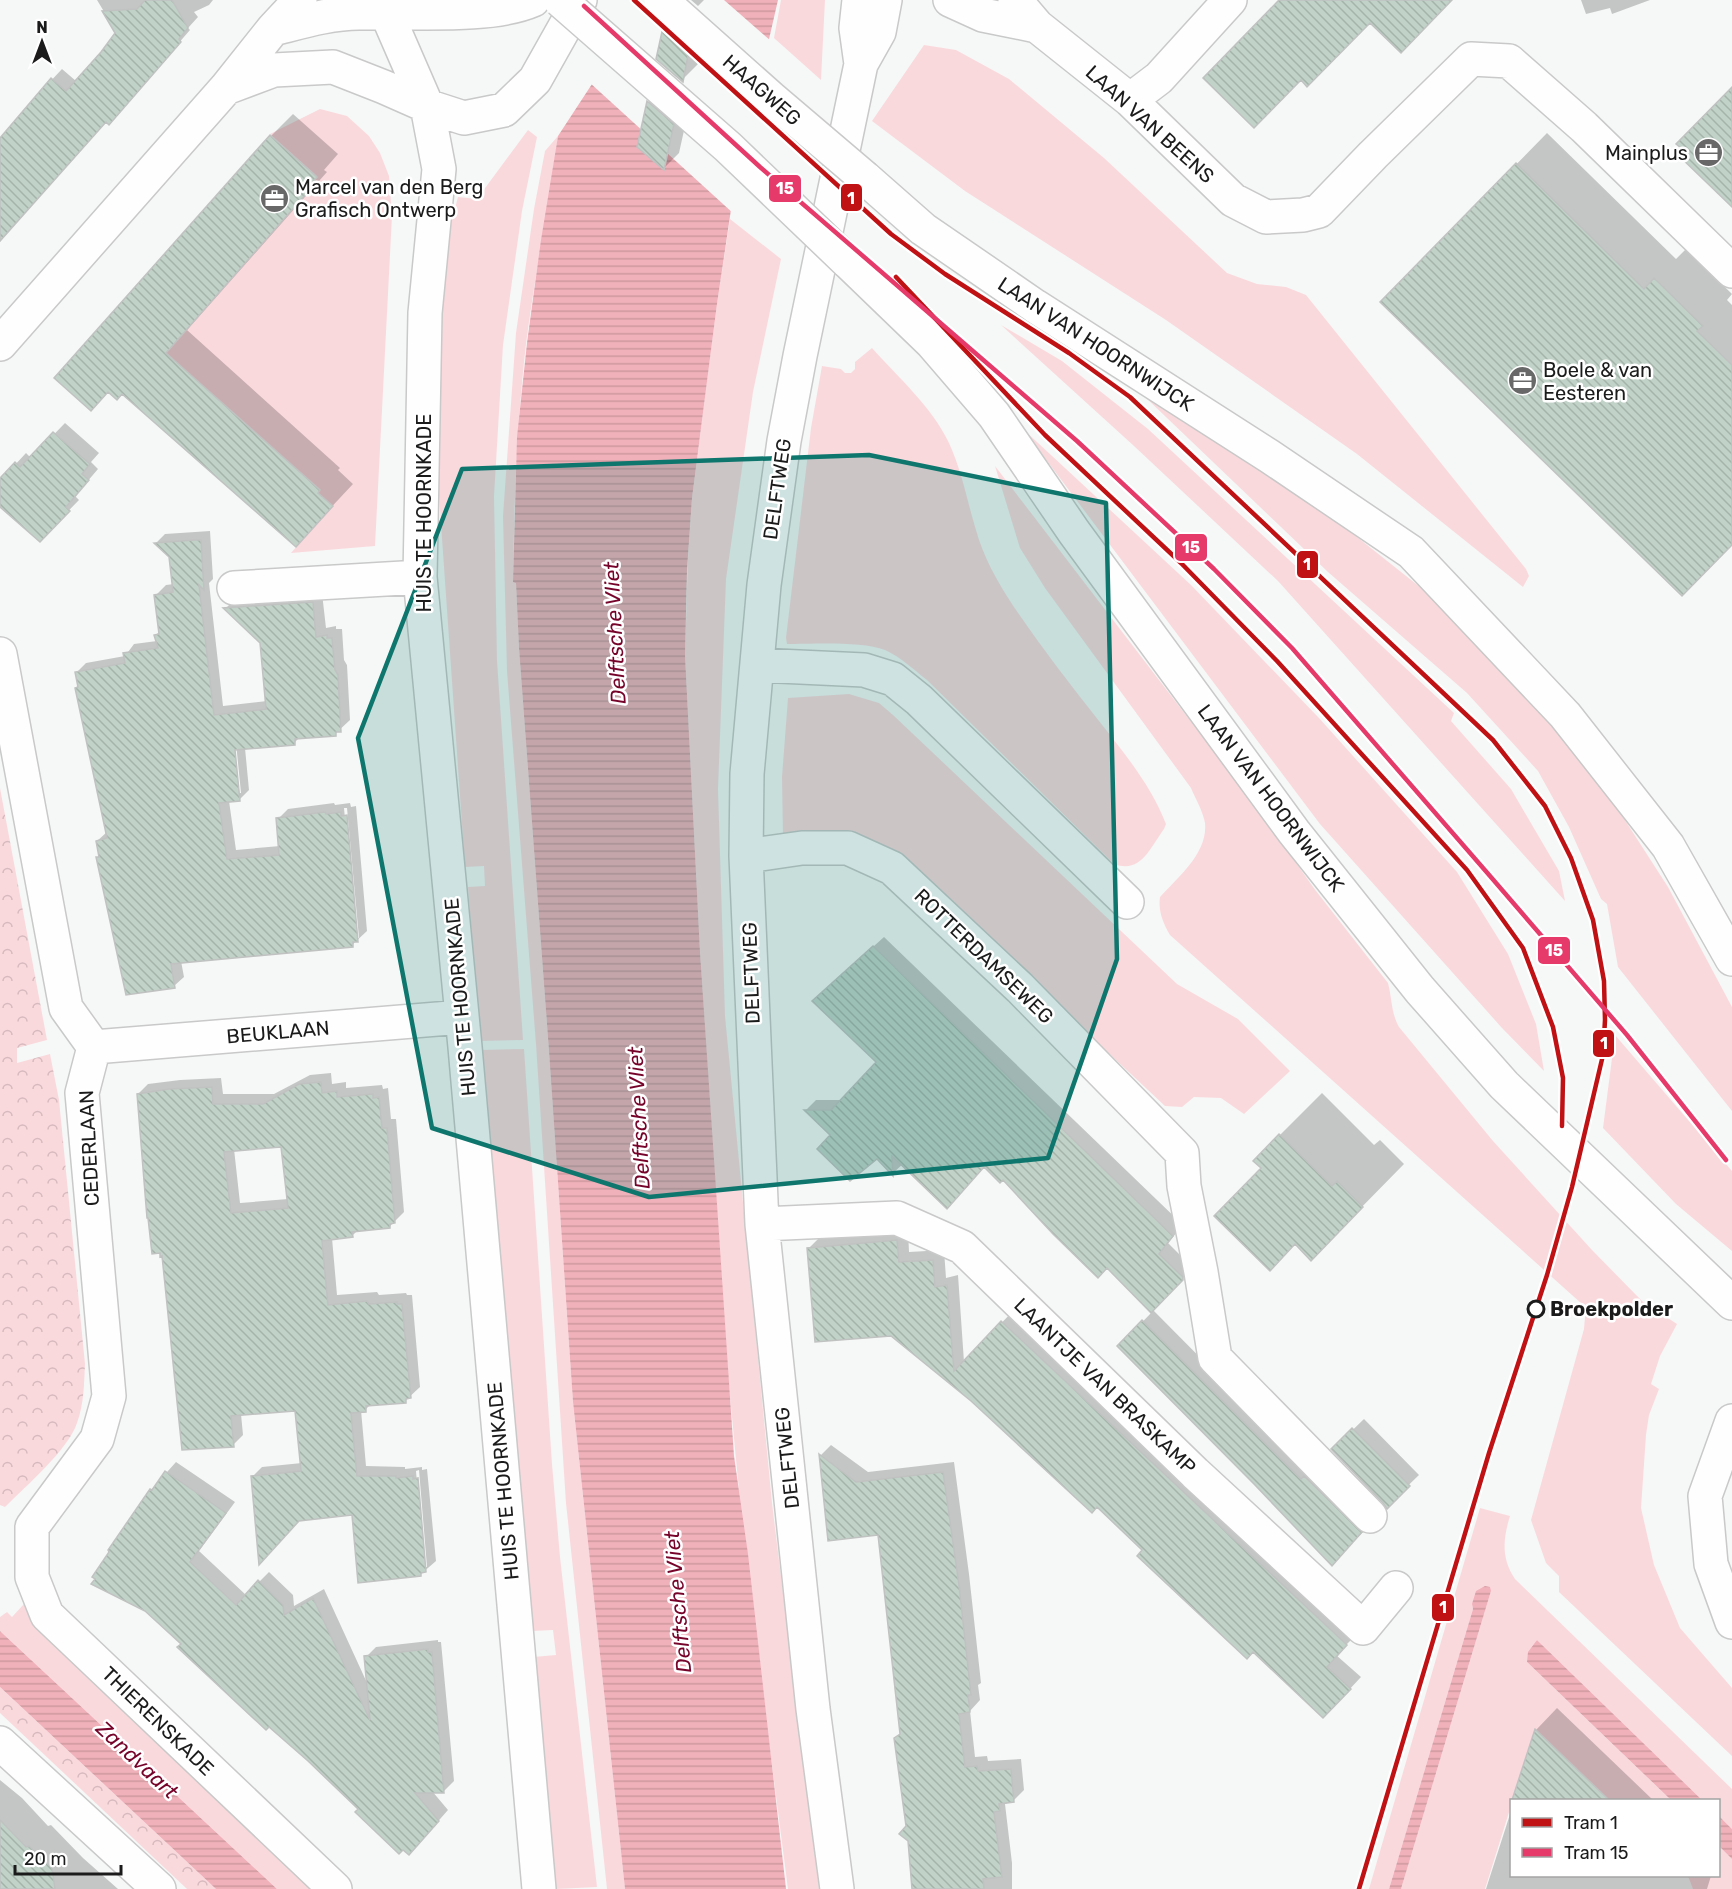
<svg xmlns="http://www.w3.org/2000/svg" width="1732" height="1889" font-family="Rubik,sans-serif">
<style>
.grass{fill:#fad9dd}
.forest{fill:url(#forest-crowns)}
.water{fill:url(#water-rules)}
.pier{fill:#f6f8f7}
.shadow{fill:#0003;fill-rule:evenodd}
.building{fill:url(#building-back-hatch);stroke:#c0c2c1;stroke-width:1.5;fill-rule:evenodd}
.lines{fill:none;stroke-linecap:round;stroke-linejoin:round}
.minor-casing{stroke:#c8c9c8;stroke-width:36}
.major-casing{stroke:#c8c9c8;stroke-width:36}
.minor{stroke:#fefefe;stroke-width:33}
.major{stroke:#fefefe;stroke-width:33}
.major-bridge-casing{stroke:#c8c9c8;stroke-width:36;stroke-linecap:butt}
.major-bridge{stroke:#fefefe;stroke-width:33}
.tram-1-casing{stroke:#fff;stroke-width:9}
.tram-2-casing{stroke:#fff;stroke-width:9}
.tram-1{stroke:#c01115;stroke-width:4.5}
.tram-2{stroke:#e63a6b;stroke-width:4.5}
.marked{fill:#0f766e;fill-opacity:0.2;stroke:#0f766e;stroke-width:4.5;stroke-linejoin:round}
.stop-dot{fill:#fff;stroke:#1a1b1a;stroke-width:3}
.labels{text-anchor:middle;stroke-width:5;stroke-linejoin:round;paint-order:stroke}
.street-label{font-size:20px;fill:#1a1b1a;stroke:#fff}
.poi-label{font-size:20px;fill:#1a1b1a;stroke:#fff;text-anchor:start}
.stop-label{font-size:20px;font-weight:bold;fill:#1a1b1a;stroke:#fff;text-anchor:start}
.water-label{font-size:21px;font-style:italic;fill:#76042a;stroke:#fff}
.line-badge{stroke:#fff;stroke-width:2}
.badge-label{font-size:16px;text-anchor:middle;font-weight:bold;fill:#fff}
</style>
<defs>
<pattern id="forest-crowns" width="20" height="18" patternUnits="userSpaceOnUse" patternTransform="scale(1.5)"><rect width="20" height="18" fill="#fad9dd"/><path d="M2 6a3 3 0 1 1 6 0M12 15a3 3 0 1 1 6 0" fill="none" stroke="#d6babd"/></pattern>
<pattern id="water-rules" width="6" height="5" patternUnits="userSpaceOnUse" patternTransform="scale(1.5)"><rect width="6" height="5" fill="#f1b1ba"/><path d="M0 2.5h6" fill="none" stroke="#ce989f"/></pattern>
<pattern id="building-back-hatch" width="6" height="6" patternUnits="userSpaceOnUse" patternTransform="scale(1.5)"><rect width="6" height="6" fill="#c1d2c8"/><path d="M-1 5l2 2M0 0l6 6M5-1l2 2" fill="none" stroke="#a5b4ab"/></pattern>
</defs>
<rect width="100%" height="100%" fill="#f6f8f7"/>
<path class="grass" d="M781 0H825L821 80 774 38Z
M924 45 956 50 1009 79 1104 158 1227 273 1257 284 1286 287 1306 295 1526 569 1529 576 1523 587 1357 454 1166 320 965 191 872 121Z
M320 109 347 116 369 136 380 153 389 176 392 216 375 546 291 553 332 506 160 353 317 176 270 134Z
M528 130 537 137 522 211 503 345 494 496 497 661 523 1040 480 1041 468 887 485 886 484 866 465 867 438 481 443 254 458 197 477 199Z
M558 136C549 205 535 274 526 344 517 423 514 502 513 582H516L519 648 549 1051 573 1402 625 1889H607L566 1503 536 1044 507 671 503 516 516 333 534 209 545 151Z
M730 219 781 259 753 392 726 579 718 789 725 1016 772 1503 819 1889H788L746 1564 726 1354 700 952 685 655 688 558 692 498 717 304Z
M1001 325 1062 361 1148 429 1454 713 1451 721 1511 789 1559 871 1565 901 1278 581 1134 446Z
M872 348C898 377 932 407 949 443 962 471 967 501 976 530 983 556 997 581 1012 604 1039 644 1069 683 1099 721 1124 753 1151 785 1166 824L1164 829C1150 848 1141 874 1114 864L927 680C914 670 901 657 885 650 862 641 813 644 787 644L786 638 811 428 822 366 841 369 845 373H851L855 369V362Z
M1143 395 1313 502 1430 595 1535 702 1612 800 1668 887 1732 1007V1111L1618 967 1607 904 1601 899 1569 827 1538 771 1467 693 1328 572Z
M1023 429 1191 585 1319 718 1457 872 1508 954 1536 1024 1544 1071 1502 1028 1320 824Z
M995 466 1251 800 1316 891 1388 983C1392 998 1391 1013 1399 1027L1493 1141 1592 1250 1642 1301 1677 1324 1660 1356 1651 1384 1659 1389 1649 1415 1646 1435 1641 1508 1654 1565 1680 1628 1732 1688V1756L1559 1592V1576L1546 1563 1531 1520 1584 1329 1585 1317 1582 1304 1170 935C1163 923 1158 911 1160 897 1178 877 1208 853 1205 823 1203 811 1195 798 1191 788L1045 588 1020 548Z
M849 694 879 703 893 715 1177 984 1238 1019 1290 1071 1244 1114 1221 1098 1194 1097 1182 1107 1165 1106 900 857 870 839 850 836 783 837 782 777 788 698Z
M1615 1035 1732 1171V1251L1676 1204 1603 1128Z
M524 1049 552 1464 560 1557 597 1887 556 1889 533 1657 556 1655 553 1630 532 1631 481 1050Z
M1480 1508 1510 1516C1503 1539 1501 1558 1515 1579L1732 1789V1829L1719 1816 1718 1800H1702L1537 1640 1527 1662 1671 1800H1609L1535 1729 1485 1889H1401L1491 1591 1472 1604 1473 1609 1389 1889H1369Z
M24 1604 44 1629 322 1889H277L0 1631V1617L7 1612 12 1617Z
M1719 1846 1732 1859V1889H1693L1688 1876H1718Z"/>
<path class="forest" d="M0 788 47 1040 17 1048V1063L50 1054 59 1100 85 1364C84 1384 84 1404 77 1423 68 1450 26 1486 5 1507L0 1505Z
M0 1687 216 1889H187L0 1713Z"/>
<path class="water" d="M606 0H778L733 196 717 304 692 498 687 570 685 655 700 952 734 1456 748 1554 786 1889H625L573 1402 549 1051 519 648 516 583 513 582 517 437 527 343 541 240 558 136 592 84Z
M1485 1586 1490 1587 1491 1591 1401 1889H1389L1473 1609 1472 1604 1476 1591Z
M0 1631 277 1889H216L0 1687Z
M1537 1640 1702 1800H1671L1527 1662 1528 1652Z
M1719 1816 1732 1829V1859L1719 1846Z"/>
<path class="pier" d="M603 0H724L771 41 734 214 589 82Z"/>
<path class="shadow" d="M97 0H213L209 5 194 12 198 17 188 28 190 30 119 112 106 120 0 239V140L31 102 62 69 76 81 117 33Z
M691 0H704L698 6Z
M1581 0H1650L1612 14 1610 8 1586 14Z
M680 12 705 34 698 64 682 80 658 59 664 28Z
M664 86 689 108 679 153 664 168 639 146 648 102Z
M293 114 338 154 324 170 327 172 187 330 340 468 338 470 353 484 296 545 122 393 109 391 91 409 56 378 271 136Z
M1547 133 1676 259 1686 249 1732 294 1727 300 1732 305V544L1382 301Z
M65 423 99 453 91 462 98 469 75 496 79 500 40 540 0 507V481L26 453 31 458Z
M210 531 213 579 209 583 223 706 267 701 261 642 226 608 235 599 322 593 326 628 336 626V629H342L344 660 347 665 350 720 335 734 300 737 294 743 245 748 249 790 239 800 229 801 236 850 280 846 278 819 288 809 334 803 335 805 350 803 351 807 356 806 367 931 352 945 181 961 184 977 174 986 127 993 98 858 100 855 97 841 107 832 77 688 79 686 76 673 86 663 125 656 134 644 157 641 156 635 160 631 156 595 166 585 174 584 171 557 156 543 165 534ZM233 743H236L241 793H238ZM344 808H347L359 938H356Z
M884 937 1183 1225 1168 1243 1193 1268 1152 1309 1368 1527 1332 1564 1255 1483 1119 1346 1152 1312 1107 1266 1003 1178 985 1166 903 1164 893 1173 877 1157 832 1135 806 1110 816 1100H842L878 1062 824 991Z
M331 1073 332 1084 346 1082V1088L382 1085 383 1089 388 1088 391 1119H396L404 1212 390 1226 358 1230 352 1236 332 1238 337 1295 377 1292 379 1295 406 1293 407 1295H412L420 1387 405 1401 371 1404 365 1410H361L366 1466 405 1467V1469L422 1467V1470L427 1469 436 1561 421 1574 353 1513 299 1519 252 1477 262 1467 302 1463 296 1409 241 1414 243 1435 233 1445 164 1255 138 1094 148 1084 180 1080 221 1078 223 1094H274L310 1075ZM282 1146 288 1199 240 1203 234 1149ZM419 1470 427 1567H424L416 1471Z
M1322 1093 1374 1145 1380 1140 1404 1164 1352 1217 1296 1243 1263 1168 1280 1135Z
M908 1230 909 1252 944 1250 946 1278 958 1275 964 1362 1013 1311 1357 1634 1336 1655 1361 1677 1334 1706 1144 1550 809 1248 820 1237Z
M1364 1419 1419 1475 1387 1506 1333 1449Z
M831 1445 868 1472 954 1462 969 1574 981 1683 978 1685 980 1700 970 1711 975 1757 987 1756 988 1761 1021 1759 1024 1790 1013 1801 1005 1804 1012 1863V1889H912L902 1733 879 1533 829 1539 821 1455Z
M176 1462 235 1502 199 1551 246 1595 269 1572 293 1595 294 1606 324 1589 368 1685 366 1657 376 1647 438 1640V1642H441L454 1781 444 1791H432L448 1810 419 1843 403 1848 183 1643 110 1550 151 1490Z
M1557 1708 1653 1800H1514L1536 1730Z
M0 1780 22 1798 48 1826 51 1825 83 1858 118 1889H0Z
M1512 1808V1876H1711L1707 1889H1486Z"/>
<path class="building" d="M145 0H172L188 28 179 39 181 42 109 125 106 122 0 241V138L51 78 66 91 101 52 115 33 102 11 137 9Z
M1279 0H1452L1401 53 1370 23 1307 87 1301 80 1254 128 1203 78Z
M663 27 689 50 683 82 656 59Z
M1732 87V207L1676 153 1681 148 1676 144Z
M647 101 674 124 664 170 637 147Z
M270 135 317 177 304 192 306 194 166 353 320 490 318 493 333 506 296 547 122 394 117 400 108 392 91 411 54 378Z
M1516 163 1644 289 1654 278 1703 326 1697 331 1732 365V545L1682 596 1380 302Z
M53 432 90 464 82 474 89 480 66 507 70 511 40 542 0 507V478L15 462 20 467Z
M194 540H201L204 590 199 585 214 715 266 709 260 643 223 608 313 602 316 637 327 635V638H332L335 670 338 675 341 732H336V736L295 739V745L235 750 240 801 219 803 227 859 279 855 276 818 325 812 326 814 341 812V816L347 815 358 942H353V947L171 964 175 988 126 995 96 857H99L96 841 107 838 75 688 78 687 75 672 125 663 123 653 158 648 154 635 159 634 154 595 173 592 169 557 154 543Z
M873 946 1173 1236 1159 1254 1183 1277V1280L1151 1313 1107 1268 1098 1278 1053 1234 1003 1180 1000 1183 984 1167 947 1209 892 1156 893 1176 877 1159 850 1181 817 1149 830 1135 804 1110H831L876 1062 812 1001Z
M321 1082 322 1093 337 1091V1097L373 1094V1098L379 1097 382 1128H387L395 1223 390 1224V1228L352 1232 353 1237 322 1241 328 1305 367 1301 369 1304 397 1302V1304H402L411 1398 406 1399V1403L366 1406V1412L351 1413 357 1476H396V1478L413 1476V1479L418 1478 426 1572 421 1573V1576L358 1583 352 1515 299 1521 259 1565 251 1476 301 1471 295 1411 231 1416 234 1447 182 1450 162 1256 160 1257V1253L152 1254 148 1218H147L137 1094 169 1089 212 1087 213 1104H263L299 1084ZM281 1147 288 1208 231 1213 224 1152Z
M1279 1134 1332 1186 1337 1181 1363 1207 1311 1261 1295 1244 1270 1271 1214 1216 1261 1168 1253 1161Z
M897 1240 899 1262 933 1260 935 1287 947 1285 954 1371 1001 1321 1347 1645 1327 1667 1351 1689 1323 1718 1253 1652 1247 1659 1137 1556 1142 1550 1097 1507 1092 1513 971 1401 891 1336 815 1342 807 1248Z
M1142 1320 1301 1479 1304 1476 1362 1532 1332 1566 1254 1484 1117 1346Z
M1352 1428 1410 1486 1387 1509 1383 1503 1331 1449Z
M819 1454 856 1482 943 1472 959 1585 971 1695H968L970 1712 959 1714 965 1767 977 1766 978 1771 1011 1769 1014 1802 999 1804 1000 1811 994 1812 1002 1877 983 1879 984 1889H912L908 1841 899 1834 906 1826 894 1738 900 1734 878 1535 828 1541Z
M165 1471 226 1513 190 1562 236 1605 258 1580 283 1605 284 1615 313 1598 370 1720 364 1656 428 1649V1652H432L444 1793H415L439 1821 409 1855 403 1850 399 1854 355 1812 358 1809 308 1761 269 1727 266 1730 177 1647 181 1644 145 1611 91 1584 95 1579 92 1577 109 1552 108 1550 150 1489 152 1490Z
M1535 1729 1609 1800H1512Z
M0 1820 26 1847 29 1846 52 1868 55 1889H0Z"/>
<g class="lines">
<defs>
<path id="minor" d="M375 0 387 14 427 106 439 169 425 313 420 577 465 1047 539 1889
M859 0 856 28 861 64
M950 0 983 15 1037 26
M1015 0 1037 26 1130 100 1233 200 1266 217 1303 215 1319 211 1373 155 1471 59 1509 61 1584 127 1732 271
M273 29C301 22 330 13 359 13 407 11 490 19 533 0
M226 88 274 70 333 67 384 87 427 106 464 118 504 110 535 80 580 0
M1130 100 1159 78 1230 0
M0 344 226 88 273 29 300 0
M234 588 420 577
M0 654 66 1008 94 1047
M758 665 864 670 893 679 919 700 1127 902
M746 856 802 848H848L892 868 1020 988 1182 1153 1184 1186 1201 1272 1215 1358 1370 1516
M94 1047 82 1093 109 1396 97 1439 32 1527V1577L47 1615 335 1889
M94 1047 462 1017
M762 1224 897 1218 962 1247 1195 1473 1363 1628 1396 1588
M1732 1421 1705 1496 1711 1564 1732 1622
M0 1743 159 1889
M837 1889 813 1709 762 1224 746 856 747 774 764 585 784 441 800 356 861 64 879 32 885 0"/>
<path id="major" d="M865 178 923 229 1035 306 1269 456 1411 552 1565 715 1668 846 1732 959
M847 261 932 343 994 415 1074 532 1294 832 1420 990 1504 1085 1732 1303"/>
</defs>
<use href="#minor" class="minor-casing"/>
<use href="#major" class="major-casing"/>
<use href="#minor" class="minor"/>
<use href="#major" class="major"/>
<defs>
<path id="major-bridge" d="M560 0 728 147 847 261
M661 0 771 98 865 178"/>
</defs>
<use href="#major-bridge" class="major-bridge-casing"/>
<use href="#major-bridge" class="major-bridge"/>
<defs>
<path id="tram-1" d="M634 0 891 234 945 274 1069 353 1130 397 1493 740 1545 806 1571 858 1593 920 1604 981 1605 1020 1603 1055 1572 1187 1547 1275 1489 1453 1359 1889
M896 277 1045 435 1181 563 1277 661 1467 870 1523 948 1553 1027 1563 1078 1562 1126"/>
<path id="tram-2" d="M584 6 760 167 1077 441 1214 569 1292 648 1490 876 1627 1035 1726 1160"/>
</defs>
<use href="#tram-1" class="tram-1-casing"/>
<use href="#tram-2" class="tram-2-casing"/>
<use href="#tram-1" class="tram-1"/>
<use href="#tram-2" class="tram-2"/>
</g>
<path class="marked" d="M869 455 1106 503 1117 959 1048 1158 649 1197 432 1128 358 738 462 469Z"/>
<defs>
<symbol id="office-disc" viewBox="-11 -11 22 22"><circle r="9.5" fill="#676867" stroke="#fff"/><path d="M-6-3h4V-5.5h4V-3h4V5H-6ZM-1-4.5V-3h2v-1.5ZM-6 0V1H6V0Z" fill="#fff"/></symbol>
</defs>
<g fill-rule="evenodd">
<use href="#office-disc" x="1692" y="136" width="33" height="33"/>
<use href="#office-disc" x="258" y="182" width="33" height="33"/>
<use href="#office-disc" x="1506" y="364" width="33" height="33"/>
</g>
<circle class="stop-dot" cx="1536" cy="1309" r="8"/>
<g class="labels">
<g class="street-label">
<text transform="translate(762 90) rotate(41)" y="7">HAAGWEG</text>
<text transform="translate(1150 124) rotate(42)" y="7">LAAN VAN BEENS</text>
<text transform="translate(1096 344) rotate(33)" y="7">LAAN VAN HOORNWIJCK</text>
<text transform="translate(777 489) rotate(-82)" y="7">DELFTWEG</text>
<text transform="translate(424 513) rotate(-90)" y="7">HUIS TE HOORNKADE</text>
<text transform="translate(1271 798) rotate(53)" y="7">LAAN VAN HOORNWIJCK</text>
<text transform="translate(984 956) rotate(44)" y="7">ROTTERDAMSEWEG</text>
<text transform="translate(751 973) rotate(-92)" y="7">DELFTWEG</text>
<text transform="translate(460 997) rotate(-95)" y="7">HUIS TE HOORNKADE</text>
<text transform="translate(278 1032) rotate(-5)" y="7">BEUKLAAN</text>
<text transform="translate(89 1148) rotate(-93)" y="7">CEDERLAAN</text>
<text transform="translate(1105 1386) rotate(44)" y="7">LAANTJE VAN BRASKAMP</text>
<text transform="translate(787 1458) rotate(-96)" y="7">DELFTWEG</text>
<text transform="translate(503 1481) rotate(-95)" y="7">HUIS TE HOORNKADE</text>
<text transform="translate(158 1721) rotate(44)" y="7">THIERENSKADE</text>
</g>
<g class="poi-label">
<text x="1688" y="160" text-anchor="end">Mainplus</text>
<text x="295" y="194">Marcel van den Berg<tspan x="295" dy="23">Grafisch Ontwerp</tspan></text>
<text x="1543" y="377">Boele &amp; van<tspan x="1543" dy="23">Eesteren</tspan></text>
</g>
<g class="stop-label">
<text x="1550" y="1316">Broekpolder</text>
</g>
<g class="water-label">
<text transform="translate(615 633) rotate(-93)" y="7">Delftsche Vliet</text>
<text transform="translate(639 1118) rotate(-93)" y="7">Delftsche Vliet</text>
<text transform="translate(678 1602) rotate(-95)" y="7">Delftsche Vliet</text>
<text transform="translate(137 1760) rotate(43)" y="7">Zandvaart</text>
</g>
</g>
<g class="line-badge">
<rect x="768" y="174" width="34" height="29" rx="6" fill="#e63a6b"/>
<rect x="840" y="183" width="23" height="29" rx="6" fill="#c01115"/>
<rect x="1174" y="533" width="34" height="29" rx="6" fill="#e63a6b"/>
<rect x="1296" y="550" width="23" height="29" rx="6" fill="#c01115"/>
<rect x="1537" y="936" width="34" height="29" rx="6" fill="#e63a6b"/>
<rect x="1592" y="1029" width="23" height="29" rx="6" fill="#c01115"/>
<rect x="1431" y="1593" width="24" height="29" rx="6" fill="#c01115"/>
</g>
<g class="badge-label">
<text x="785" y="194">15</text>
<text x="851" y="204">1</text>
<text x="1191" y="553">15</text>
<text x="1307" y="570">1</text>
<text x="1554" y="956">15</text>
<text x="1604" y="1049">1</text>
<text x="1443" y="1613">1</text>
</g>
<rect x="1510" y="1799" width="210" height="78" fill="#ffffff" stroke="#a3a4a3" stroke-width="1.5"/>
<rect x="1522" y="1818" width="30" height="9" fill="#c01115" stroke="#a3a4a3" stroke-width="1.5"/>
<text x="1564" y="1829" font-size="18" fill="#1a1b1a">Tram 1</text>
<rect x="1522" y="1848" width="30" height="9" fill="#e63a6b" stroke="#a3a4a3" stroke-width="1.5"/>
<text x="1564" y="1859" font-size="18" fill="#1a1b1a">Tram 15</text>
<g transform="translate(42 42)" stroke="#ffffff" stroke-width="4.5" paint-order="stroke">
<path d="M0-4.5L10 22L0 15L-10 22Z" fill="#1a1b1a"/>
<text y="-9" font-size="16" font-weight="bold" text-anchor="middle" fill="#1a1b1a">N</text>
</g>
<path d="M15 1865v9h106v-9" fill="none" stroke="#1a1b1a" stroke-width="3"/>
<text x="24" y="1865" font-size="18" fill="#1a1b1a" stroke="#ffffff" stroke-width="4.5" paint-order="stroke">20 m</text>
</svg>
